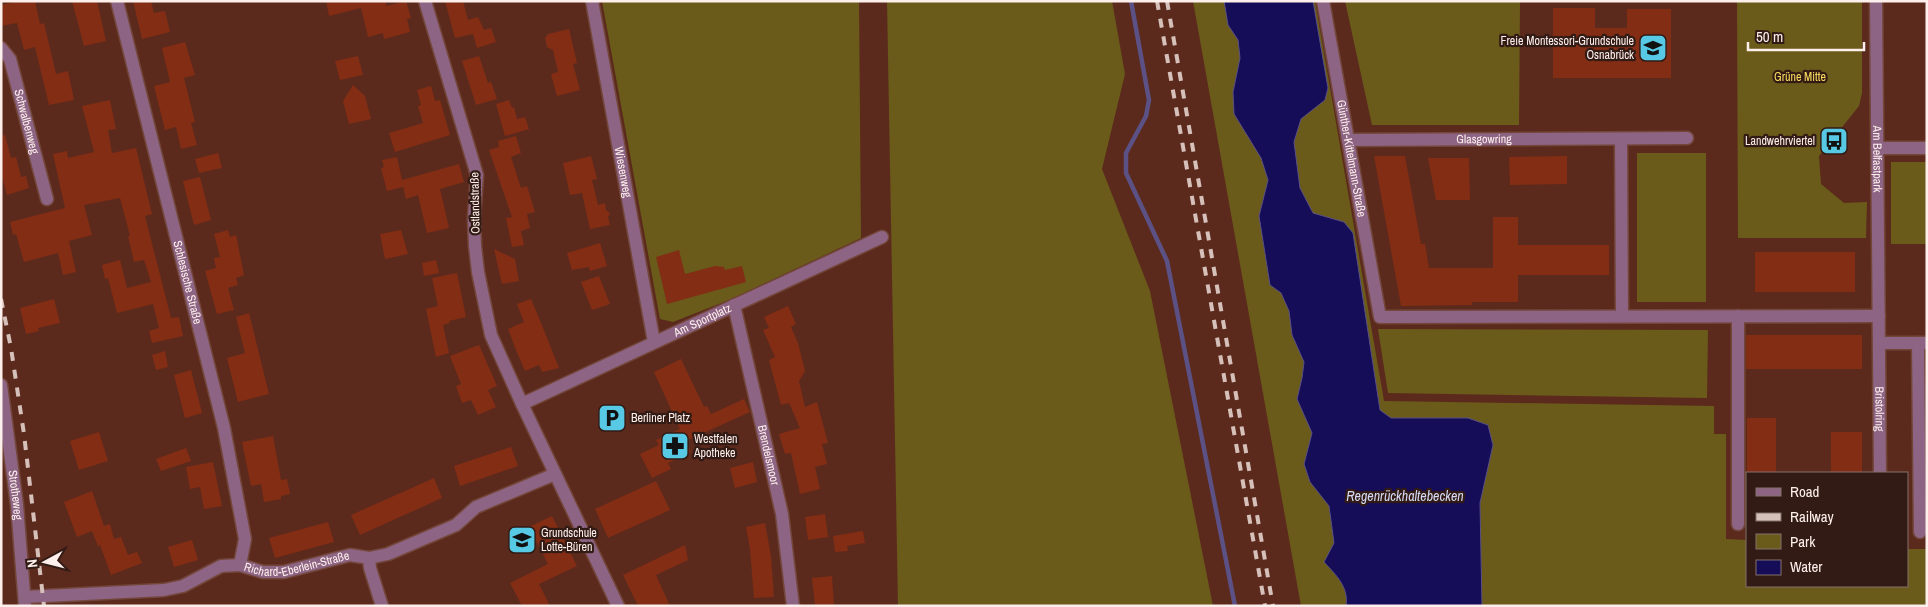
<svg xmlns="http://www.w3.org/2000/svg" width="1928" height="607" font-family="'Archivo Narrow',sans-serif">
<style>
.green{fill:#6a5b1a}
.water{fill:#150d57;stroke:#5b5184}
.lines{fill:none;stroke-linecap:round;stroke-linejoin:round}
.stream{stroke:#5b5184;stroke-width:4.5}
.building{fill:#822d14}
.street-casing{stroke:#73463a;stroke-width:15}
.street{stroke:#8d6483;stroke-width:12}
.rail{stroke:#d6c0ba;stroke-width:4;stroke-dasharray:9 9;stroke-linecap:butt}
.labels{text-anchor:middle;stroke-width:4.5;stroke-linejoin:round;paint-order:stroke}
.poi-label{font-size:12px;fill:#fdefec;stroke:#321b15;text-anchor:start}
.park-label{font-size:12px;fill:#fadd5e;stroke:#321b15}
.street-label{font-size:12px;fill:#fdefec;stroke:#321b15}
.water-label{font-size:14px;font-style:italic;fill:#d4daf5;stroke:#321b15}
</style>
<rect width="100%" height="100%" fill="#5c2a1d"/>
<path class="green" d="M602 1H859L861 238 729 300 673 322 660 319Z
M887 1H1112L1125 74 1102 169 1150 291 1213 606H898Z
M1193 1H1315L1384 401 1714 406V434H1726V539L1747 540V586H1907V549H1927V606H1301Z
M1345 1H1520L1519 125H1372Z
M1737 1H1862V93L1859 106 1819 156 1821 184 1844 203 1867 202 1866 238H1738Z
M1637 153H1706V302H1637Z
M1891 162H1927V244H1891Z
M1378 329 1708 330 1707 398 1388 393Z"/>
<path class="water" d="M1224 1H1313L1328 88 1325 100 1301 119 1294 142 1300 188 1313 213 1344 222 1353 233 1380 410 1391 418H1468L1488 425 1493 445 1480 503 1482 606H1346C1349 587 1336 575 1324 562L1334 543 1329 506 1310 482 1304 464 1312 433 1297 399 1302 378 1304 362 1292 335 1289 311 1281 293 1270 285 1259 216 1268 180 1261 158 1234 114 1233 92 1240 58 1238 40 1228 25Z"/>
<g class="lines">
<path class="stream" d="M1131 1 1149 100 1146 116 1126 153V173L1167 261 1235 606"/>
</g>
<path class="building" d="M18 1H35L40 24 44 23 56 74 68 71 74 100 49 105 35 47 24 50 17 23 1 26V5Z
M72 1H97L106 41 84 46Z
M133 1H151L154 13 165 11 170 32 142 39Z
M326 1H386V6L406 1 411 18 407 19 410 32 384 39 383 33 368 37 361 8 329 16Z
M445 1H463L468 20 478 17 484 30 491 28 496 42 477 48 473 34 455 38Z
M1553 8H1595V28H1627V9H1671V78H1553Z
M569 29 577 63 573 64 580 90 557 96 551 74 558 72 553 50 547 47 545 38 548 34Z
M185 42 195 75 184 78 195 122 191 123 197 145 181 149 176 127 165 130 154 86 170 82 162 48Z
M358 56 363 75 340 80 335 61Z
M479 56 488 83 491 82 497 99 476 105 462 61Z
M353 85 365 96 371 119 349 124 343 101Z
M431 86 435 101 440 100 450 135 395 152 389 133 423 123 418 106 421 105 417 90Z
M110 100 116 129 108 130 112 153 136 148 152 214 145 216 171 318 179 317 183 336 152 343 149 331 159 328 153 304 117 313 108 278 105 279 102 265 120 260 127 288 151 282 144 260 134 262 128 236H130L120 198 84 205 92 235 69 241 76 272 63 275 58 253 24 262 16 234 13 235 10 222 65 208 53 154 67 151 68 158 94 152 82 106Z
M509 100 512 108 514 107 517 119 525 117 529 129 505 136 496 104Z
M5 135 11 158 16 157 21 177 26 176 29 188 7 195 1 173V136Z
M516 136 521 153 511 157 521 188 527 186 535 212 527 214 530 228 521 231 524 245 512 247 506 218 512 217 489 150 499 147 498 141Z
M218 153 222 168 199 173 195 159Z
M591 156 597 179 592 180 598 205 605 203 606 210 610 213 608 217 610 225 590 229 582 193 570 195 563 163Z
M1374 156H1405L1421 244H1425L1429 268H1493V217H1518V245H1609V275H1518V302H1472V305L1401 306Z
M1567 156V184L1510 185 1509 157Z
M397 157 402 180 459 164 464 182 440 189 449 228 427 233 418 195 406 199 403 187 387 191 381 168 384 167 382 160Z
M1428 158H1469L1470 200H1436Z
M200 177 211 220 194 225 183 181Z
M228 230 230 237 236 235 244 275 236 278 238 285 228 288 234 310 217 314 205 271 216 268 214 258 220 257 214 234Z
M401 230 408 254 385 259 380 234Z
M600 243 607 266 590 271 589 267 572 270 567 253Z
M494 249 515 259 519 281 502 284Z
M679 250 685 274 715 266 724 267 725 270 742 266 746 282 667 304 656 257Z
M1755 252H1855V292H1755Z
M436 260 439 273 424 276 422 263Z
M457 273 466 317 449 321 450 323 443 325 449 353 436 357 426 309 438 306 432 278Z
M599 276 610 304 592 310 581 282Z
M54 299 60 323 38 328 39 331 26 334 20 308Z
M531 299 537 313 559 368 542 372 539 365 525 371 516 350 508 329 524 322 517 304Z
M788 306 796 324 791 327 798 343 805 371 799 381 805 407 817 402 828 443 822 444 827 464 815 467 820 489 800 494 791 453 785 454 779 434 800 428 789 403 781 405 769 360 775 357 763 330 769 328 764 317Z
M249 313 269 394 238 402 227 358 245 353 236 317Z
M1746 335H1862V369H1746Z
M479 345 497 386 488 390 496 407 478 415 471 400 462 403 456 386 461 384 450 356Z
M165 351 168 367 156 370 152 355Z
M681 359 704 407 707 406 711 414 744 399 750 412 686 441 691 452 668 463 671 469 652 478 640 454 659 445 656 440 680 429 654 372Z
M191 370 202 413 185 418 174 375Z
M1747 418H1776V473H1747Z
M99 432 108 461 79 470 70 441Z
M1831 432H1862V473H1831Z
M273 436 281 480 287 479 290 494 281 496V499L264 502 261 484 251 486 242 442Z
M511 447 518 466 460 486 454 466Z
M186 448 191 461 161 471 156 459Z
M213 462 222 506 204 509 200 487 190 489 186 467Z
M753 462 757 482 735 488 730 468Z
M434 478 442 498 360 535 351 515Z
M656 481 670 510 608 538 595 509Z
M92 491 104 526 110 524 114 539 121 537 128 555 137 552 142 563 111 575 100 545 98 546 92 531 77 537 64 502Z
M825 514 828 537 808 540 805 517Z
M552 516 577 566 539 584 550 606H522L510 583 548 564 529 527Z
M328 522 334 542 275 558 269 538Z
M765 523 771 556 774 597 754 598 750 549 746 527Z
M863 531 865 543 847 546 848 551 835 552 833 536Z
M192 540 198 560 174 567 168 547Z
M685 545 688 560 656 575 670 606H638L623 575Z
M832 576 834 606H815L812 578Z"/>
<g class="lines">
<defs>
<g id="street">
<path id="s1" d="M117 1 224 428 245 539 240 565"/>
<path d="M425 1 477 175 474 219 475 246 478 272 491 335 522 404 618 606"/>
<path id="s2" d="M592 1 654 342"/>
<path id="s3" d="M1323 1 1380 317 1879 316"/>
<path id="s4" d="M1876 1 1880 473"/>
<path id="s5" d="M1 48 10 59 47 199"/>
<path d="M1621 139 1622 316"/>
<path id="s6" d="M1348 140 1687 138"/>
<path d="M1877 148H1927"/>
<path id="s7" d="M734 305 782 514 793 606"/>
<path d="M1879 343H1926"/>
<path d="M1918 343 1920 532"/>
<path id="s8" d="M1 385 17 505 25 606"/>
<path id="s9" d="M522 404 882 237"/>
<path d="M1738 524V316"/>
<path d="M369 558 370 568 382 606"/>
<path id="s10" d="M25 597 164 590 183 586 221 566 240 565 263 572H284L350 555 369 558 388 554 456 525 476 507 555 474"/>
</g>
</defs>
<use href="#street" class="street-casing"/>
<use href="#street" class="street"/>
<path class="rail" d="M1157 1 1265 606
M1167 1 1273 606
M1 299 11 348 24 434 44 606"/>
</g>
<defs>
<symbol id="school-square" viewBox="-11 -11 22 22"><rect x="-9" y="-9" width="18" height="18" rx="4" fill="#58c9e4" stroke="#321b15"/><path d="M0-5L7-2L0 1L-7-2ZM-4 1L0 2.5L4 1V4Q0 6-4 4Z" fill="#111"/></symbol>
<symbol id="bus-square" viewBox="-11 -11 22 22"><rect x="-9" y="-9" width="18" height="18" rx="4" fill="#58c9e4" stroke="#321b15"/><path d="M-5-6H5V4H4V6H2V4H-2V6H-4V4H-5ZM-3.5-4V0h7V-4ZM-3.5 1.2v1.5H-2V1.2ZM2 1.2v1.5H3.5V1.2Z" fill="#111"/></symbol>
<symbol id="parking-square" viewBox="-11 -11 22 22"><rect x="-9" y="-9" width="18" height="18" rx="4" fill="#58c9e4" stroke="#321b15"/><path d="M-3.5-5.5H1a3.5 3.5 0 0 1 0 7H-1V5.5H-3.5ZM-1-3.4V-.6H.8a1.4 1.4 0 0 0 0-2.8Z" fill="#111"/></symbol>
<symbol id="pharmacy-square" viewBox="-11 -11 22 22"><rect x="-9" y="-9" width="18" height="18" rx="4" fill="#58c9e4" stroke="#321b15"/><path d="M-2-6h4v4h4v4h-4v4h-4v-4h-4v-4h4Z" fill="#111"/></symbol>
</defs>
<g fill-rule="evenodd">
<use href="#school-square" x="1637" y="32" width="32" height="32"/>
<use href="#bus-square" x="1818" y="125" width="32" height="32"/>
<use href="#parking-square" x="596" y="402" width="32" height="32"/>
<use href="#pharmacy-square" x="659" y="430" width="32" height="32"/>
<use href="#school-square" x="506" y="524" width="32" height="32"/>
</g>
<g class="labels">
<g class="poi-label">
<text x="1634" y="45" text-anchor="end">Freie Montessori-Grundschule<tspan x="1634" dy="14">Osnabrück</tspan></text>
<text x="1815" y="145" text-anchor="end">Landwehrviertel</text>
<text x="631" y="422">Berliner Platz</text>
<text x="694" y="443">Westfalen<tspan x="694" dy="14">Apotheke</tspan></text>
<text x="541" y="537">Grundschule<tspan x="541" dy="14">Lotte-Büren</tspan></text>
</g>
<g class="park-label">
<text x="1800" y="81">Grüne Mitte</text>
</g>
<g class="street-label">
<text dy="4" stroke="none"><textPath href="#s5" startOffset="79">Schwalbenweg</textPath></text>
<text dy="4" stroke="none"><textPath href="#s6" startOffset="136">Glasgowring</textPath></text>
<text dy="4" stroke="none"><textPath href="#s3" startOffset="160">Günther-Kittelmann-Straße</textPath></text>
<text dy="4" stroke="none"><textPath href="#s4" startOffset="158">Am Belfastpark</textPath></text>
<text dy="4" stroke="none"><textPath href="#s2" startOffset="174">Wiesenweg</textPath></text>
<text transform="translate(475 203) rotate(-91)" y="4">Ostlandstraße</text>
<text dy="4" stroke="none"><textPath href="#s1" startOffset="290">Schlesische Straße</textPath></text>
<text dy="4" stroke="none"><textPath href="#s9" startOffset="199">Am Sportplatz</textPath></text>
<text dy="4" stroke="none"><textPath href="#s4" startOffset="408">Bristolring</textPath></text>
<text dy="4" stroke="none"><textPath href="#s7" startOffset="154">Brendelsmoor</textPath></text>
<text dy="4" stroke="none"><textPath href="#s8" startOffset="111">Strotheweg</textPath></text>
<text dy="4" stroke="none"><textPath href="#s10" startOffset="279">Richard-Eberlein-Straße</textPath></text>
</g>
<g class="water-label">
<text x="1405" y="501">Regenrückhaltebecken</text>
</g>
</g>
<rect width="1928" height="607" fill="none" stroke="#fdefec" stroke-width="5"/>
<rect x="1746" y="472" width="162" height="115" fill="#321b15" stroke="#83706b"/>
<rect x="1756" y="488" width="25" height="8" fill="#8d6483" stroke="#83706b"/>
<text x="1790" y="497" font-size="15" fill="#fdefec">Road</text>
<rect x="1756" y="513" width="25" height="8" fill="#d6c0ba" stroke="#83706b"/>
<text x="1790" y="522" font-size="15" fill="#fdefec">Railway</text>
<rect x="1756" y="534" width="25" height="15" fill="#6a5b1a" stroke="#83706b"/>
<text x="1790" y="547" font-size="15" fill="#fdefec">Park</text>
<rect x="1756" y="560" width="25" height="15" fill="#150d57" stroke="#83706b"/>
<text x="1790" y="572" font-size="15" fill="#fdefec">Water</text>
<g transform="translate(45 562) rotate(263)" stroke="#321b15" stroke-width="4" paint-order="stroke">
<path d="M0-4L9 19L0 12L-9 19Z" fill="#fdefec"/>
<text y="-8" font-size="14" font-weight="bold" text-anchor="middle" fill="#fdefec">N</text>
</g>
<path d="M1748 42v8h116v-8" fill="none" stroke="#fdefec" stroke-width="2.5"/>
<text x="1756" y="42" font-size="15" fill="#fdefec" stroke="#321b15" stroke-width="4" paint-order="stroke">50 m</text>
</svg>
